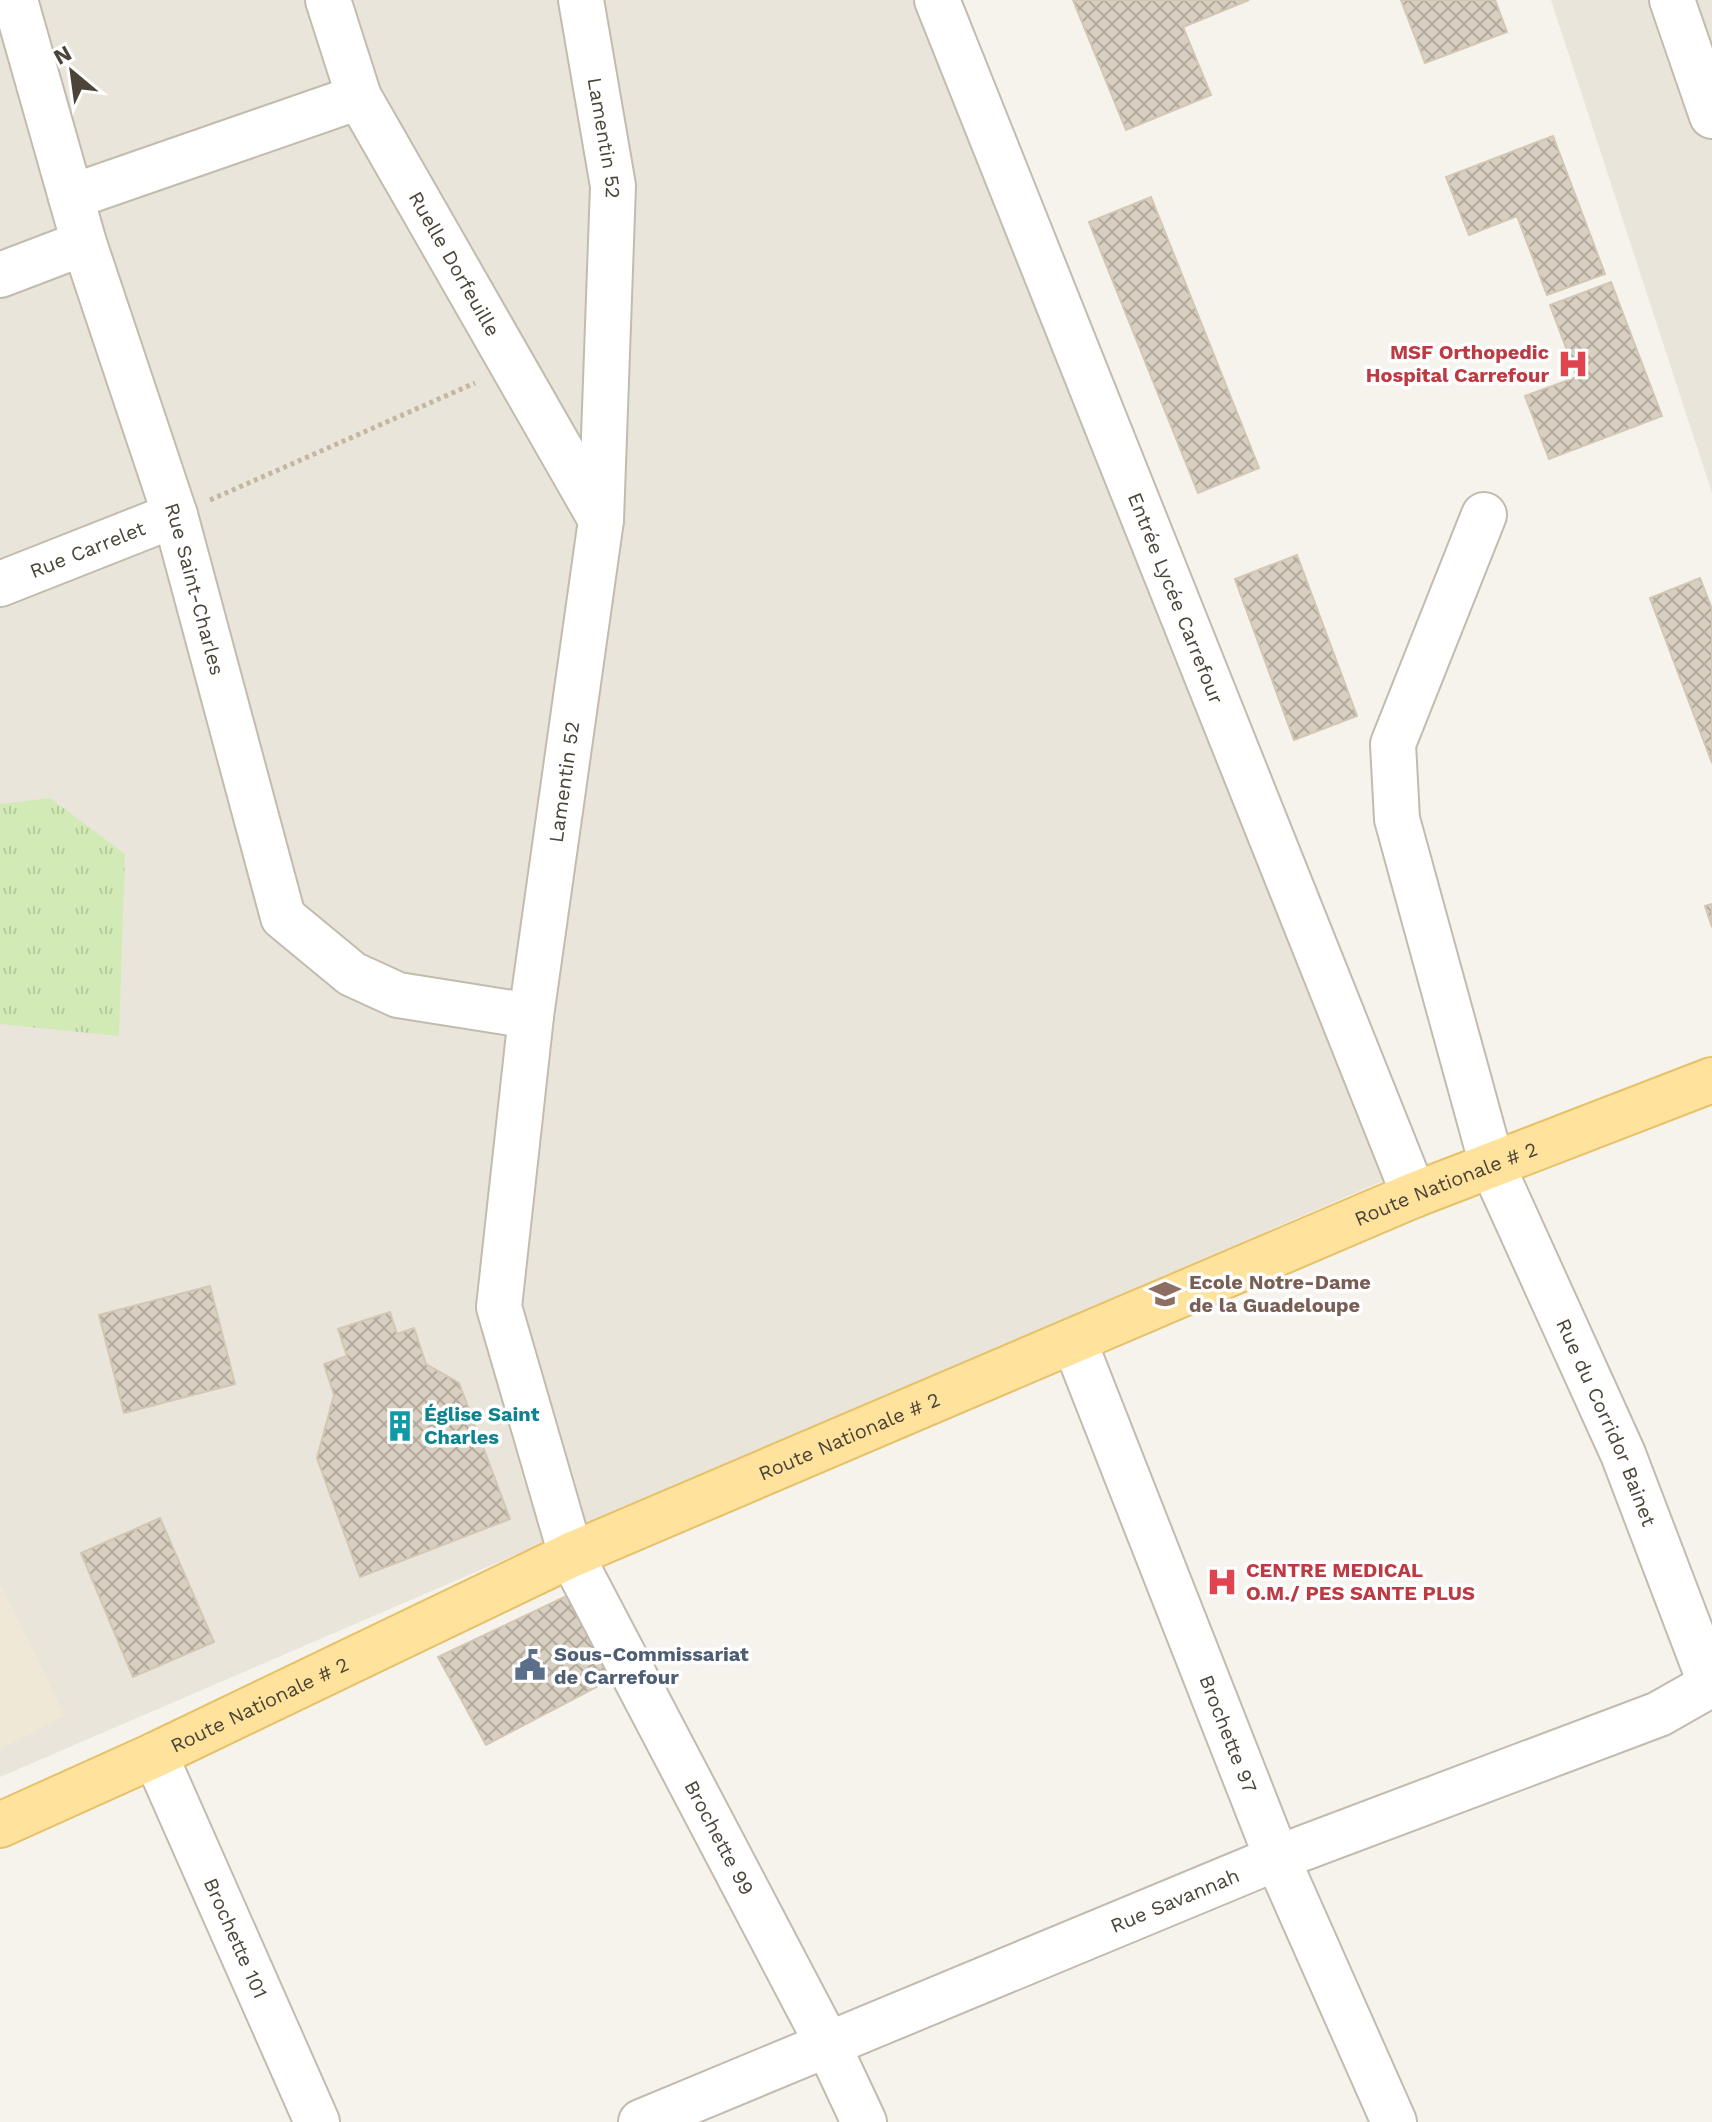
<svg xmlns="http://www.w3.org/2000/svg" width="1712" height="2122" font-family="'Work Sans',sans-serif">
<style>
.residential{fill:#eae5da}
.education{fill:#efe8d6}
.grass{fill:url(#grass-tufts)}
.building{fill:url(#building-cross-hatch);stroke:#d3c7b4;stroke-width:2}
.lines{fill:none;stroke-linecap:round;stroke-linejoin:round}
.minor-casing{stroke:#c2bbae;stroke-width:48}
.major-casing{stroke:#e6c16a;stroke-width:48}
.path{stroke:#c4b79f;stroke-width:5;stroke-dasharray:4 4;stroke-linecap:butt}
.minor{stroke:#fff;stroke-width:44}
.major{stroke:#ffe39c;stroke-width:44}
.labels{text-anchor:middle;stroke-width:7;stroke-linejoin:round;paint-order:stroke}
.street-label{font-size:20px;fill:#4b4439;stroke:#fff}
.health-label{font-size:20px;font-weight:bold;fill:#be3a42;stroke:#fff;text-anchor:end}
.education-label{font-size:20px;font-weight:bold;fill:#785e54;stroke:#fff;text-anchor:start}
.culture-label{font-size:20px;font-weight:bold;fill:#0d838f;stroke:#fff;text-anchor:start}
.service-label{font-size:20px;font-weight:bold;fill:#4e5e75;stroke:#fff;text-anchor:start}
</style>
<defs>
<pattern id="grass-tufts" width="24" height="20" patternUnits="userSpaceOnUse" patternTransform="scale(2)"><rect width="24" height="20" fill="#d2eab5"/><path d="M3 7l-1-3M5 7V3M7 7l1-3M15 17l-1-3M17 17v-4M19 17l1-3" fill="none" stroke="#b6ca9c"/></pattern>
<pattern id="building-cross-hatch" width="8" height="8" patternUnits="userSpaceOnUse" patternTransform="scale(2)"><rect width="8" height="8" fill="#d8cfc1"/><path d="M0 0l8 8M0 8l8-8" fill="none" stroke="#b1aa9e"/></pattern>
</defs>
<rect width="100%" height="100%" fill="#f6f3ec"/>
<path class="residential" d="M0 0H918L1418 1166 0 1777Z
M1551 0H1712V493Z"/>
<path class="education" d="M0 1584 65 1716 0 1749Z"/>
<path class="grass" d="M50 798 125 854 119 1036 0 1024V804Z"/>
<path class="building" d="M1073 0H1249L1183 27 1211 95 1126 130Z
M1401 0H1495L1507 32 1425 63Z
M1553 136 1605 274 1547 295 1517 216 1469 235 1446 177Z
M1151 197 1259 468 1198 493 1089 222Z
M1611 282 1662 416 1549 459 1525 396 1577 377 1550 305Z
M1297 555 1357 716 1294 740 1235 579Z
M1700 578 1712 609V763L1650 598Z
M1712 904V927L1705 906Z
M210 1286 235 1384 124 1413 99 1315Z
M390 1312 397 1334 414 1328 426 1364 459 1383 510 1519 360 1577 317 1458 334 1395 324 1364 347 1356 338 1329Z
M160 1518 214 1642 133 1677 81 1553Z
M579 1590 623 1673 486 1745 438 1657Z"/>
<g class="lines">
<defs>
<g id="minor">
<path id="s1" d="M15 0 84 243 175 515 283 917 352 974 398 995 531 1016"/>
<path id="s2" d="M328 0 359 97 601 520"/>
<path id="s3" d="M581 0 613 186 601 520 531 1016 499 1307 571 1555 827 2043 864 2122"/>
<path id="s4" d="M937 0 1414 1195"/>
<path d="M1672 0 1712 116"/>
<path d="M71 197 359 97"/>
<path d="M0 275 84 243"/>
<path id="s5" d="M1484 515 1393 744 1397 819 1492 1165 1623 1454 1711 1685"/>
<path id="s6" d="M0 584 175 515"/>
<path id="s7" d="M1074 1341 1277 1858 1394 2122"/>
<path id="s8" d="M155 1755 317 2122"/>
<path id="s9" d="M641 2122 1277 1858 1659 1714 1712 1684"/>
</g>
<g id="major">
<path id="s10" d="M0 1825 155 1755 571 1555 1414 1195 1712 1080"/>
</g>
</defs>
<use href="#minor" class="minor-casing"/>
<use href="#major" class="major-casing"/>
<path class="path" d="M210 500 475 383"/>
<use href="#minor" class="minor"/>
<use href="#major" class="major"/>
</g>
<defs>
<symbol id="hospital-bare" viewBox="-9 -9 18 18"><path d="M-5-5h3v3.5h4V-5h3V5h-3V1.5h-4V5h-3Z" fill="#e0444e" stroke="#fff" stroke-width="2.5" paint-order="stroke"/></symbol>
<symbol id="school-bare" viewBox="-9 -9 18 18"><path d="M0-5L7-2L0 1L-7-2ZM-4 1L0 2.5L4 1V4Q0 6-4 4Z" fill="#8d6e63" stroke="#fff" stroke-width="2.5" paint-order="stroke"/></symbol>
<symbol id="building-bare" viewBox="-9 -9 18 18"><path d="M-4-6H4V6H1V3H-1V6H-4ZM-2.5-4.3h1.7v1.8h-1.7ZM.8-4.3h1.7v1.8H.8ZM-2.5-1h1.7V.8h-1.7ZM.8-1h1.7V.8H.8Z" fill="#0f9aa8" stroke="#fff" stroke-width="2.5" paint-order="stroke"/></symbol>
<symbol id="civic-bare" viewBox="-9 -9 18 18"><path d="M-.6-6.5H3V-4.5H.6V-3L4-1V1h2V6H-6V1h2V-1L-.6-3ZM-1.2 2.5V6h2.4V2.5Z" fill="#5c6f8a" stroke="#fff" stroke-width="2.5" paint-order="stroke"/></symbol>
</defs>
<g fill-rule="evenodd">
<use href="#hospital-bare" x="1551" y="342" width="44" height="44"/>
<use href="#school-bare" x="1143" y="1272" width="44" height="44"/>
<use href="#building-bare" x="378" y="1404" width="44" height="44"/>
<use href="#hospital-bare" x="1200" y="1560" width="44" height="44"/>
<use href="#civic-bare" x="508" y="1643" width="44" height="44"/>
</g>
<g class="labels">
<g class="street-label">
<text dy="7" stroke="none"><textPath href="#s3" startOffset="140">Lamentin 52</textPath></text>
<text dy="7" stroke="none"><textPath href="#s2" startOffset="294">Ruelle Dorfeuille</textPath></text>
<text dy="7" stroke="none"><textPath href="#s6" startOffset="94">Rue Carrelet</textPath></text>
<text dy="7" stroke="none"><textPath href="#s1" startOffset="616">Rue Saint-Charles</textPath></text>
<text dy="7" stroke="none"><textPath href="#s4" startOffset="644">Entrée Lycée Carrefour</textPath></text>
<text transform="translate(564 782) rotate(-82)" y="7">Lamentin 52</text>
<text dy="7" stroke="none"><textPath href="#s10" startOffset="1582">Route Nationale # 2</textPath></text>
<text dy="7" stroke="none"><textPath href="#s5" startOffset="962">Rue du Corridor Bainet</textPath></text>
<text dy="7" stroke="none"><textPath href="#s10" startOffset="934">Route Nationale # 2</textPath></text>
<text dy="7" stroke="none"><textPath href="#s10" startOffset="286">Route Nationale # 2</textPath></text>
<text dy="7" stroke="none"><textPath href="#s7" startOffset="422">Brochette 97</textPath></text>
<text dy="7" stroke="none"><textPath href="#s3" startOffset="1894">Brochette 99</textPath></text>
<text dy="7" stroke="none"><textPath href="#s9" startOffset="578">Rue Savannah</textPath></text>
<text dy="7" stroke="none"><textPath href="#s8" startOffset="200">Brochette 101</textPath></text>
</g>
<g class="health-label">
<text x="1549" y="359">MSF Orthopedic<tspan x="1549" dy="23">Hospital Carrefour</tspan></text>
<text x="1246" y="1577" text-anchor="start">CENTRE MEDICAL<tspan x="1246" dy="23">O.M./ PES SANTE PLUS</tspan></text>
</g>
<g class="education-label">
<text x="1189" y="1289">Ecole Notre-Dame<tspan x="1189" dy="23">de la Guadeloupe</tspan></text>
</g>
<g class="culture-label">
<text x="424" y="1421">Église Saint<tspan x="424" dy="23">Charles</tspan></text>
</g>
<g class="service-label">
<text x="554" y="1661">Sous-Commissariat<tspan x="554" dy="23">de Carrefour</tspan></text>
</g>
</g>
<g transform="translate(72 72) rotate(331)" stroke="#ffffff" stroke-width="6" paint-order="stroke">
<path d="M0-6L14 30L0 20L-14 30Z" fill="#4b4439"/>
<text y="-12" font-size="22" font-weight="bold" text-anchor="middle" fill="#4b4439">N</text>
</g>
</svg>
